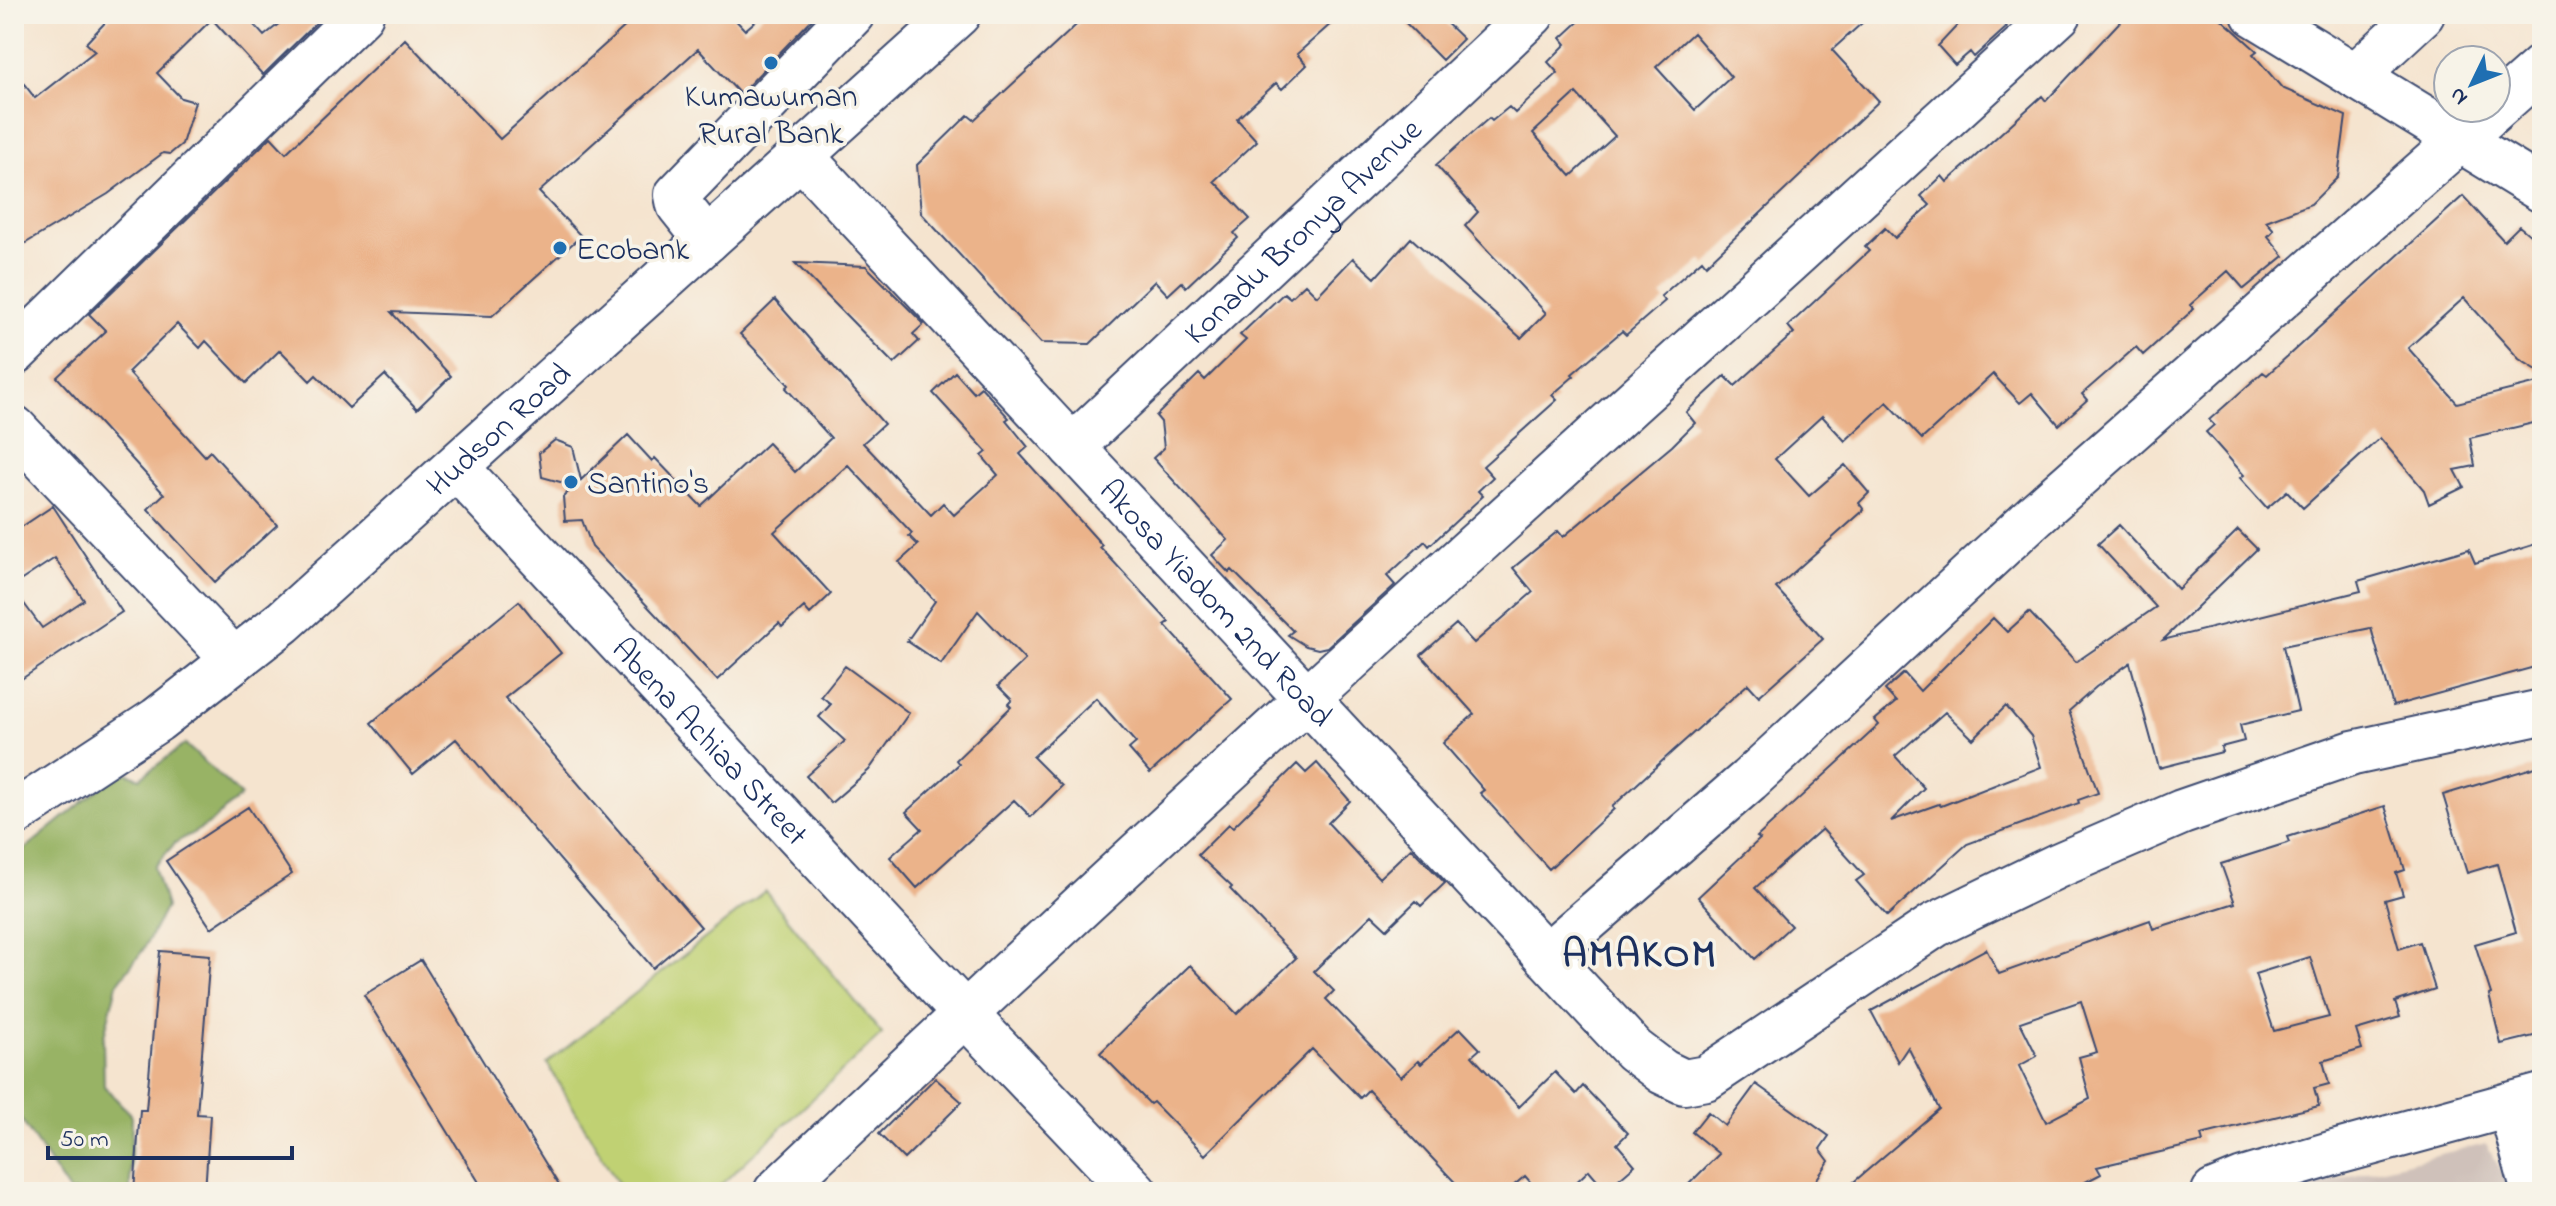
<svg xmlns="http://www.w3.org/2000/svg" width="2556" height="1206" font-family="'Indie Flower',sans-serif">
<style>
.industrial{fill:#cfc1ba}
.green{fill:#c0d173;stroke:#6e8068;stroke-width:2}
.forest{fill:#98b365;stroke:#5a7162;stroke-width:2}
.building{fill:#ebb38a;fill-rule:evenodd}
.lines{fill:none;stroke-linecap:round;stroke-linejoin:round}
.minor-casing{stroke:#3c4a6f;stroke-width:48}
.minor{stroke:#fff;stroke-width:44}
.poi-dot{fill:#1f6fb2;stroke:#f7f3e8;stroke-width:3}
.labels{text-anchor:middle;stroke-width:7;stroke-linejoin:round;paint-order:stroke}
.poi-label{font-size:32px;fill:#1b2f5e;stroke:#f7f3e8;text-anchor:start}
.street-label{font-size:32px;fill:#1b2f5e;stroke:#f7f3e8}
.district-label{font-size:40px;font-weight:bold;letter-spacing:2px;fill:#1b2f5e;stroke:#f7f3e8}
</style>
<rect width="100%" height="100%" fill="#f7f3e8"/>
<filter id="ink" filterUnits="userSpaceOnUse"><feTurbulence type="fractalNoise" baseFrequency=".0125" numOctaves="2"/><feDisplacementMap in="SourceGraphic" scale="16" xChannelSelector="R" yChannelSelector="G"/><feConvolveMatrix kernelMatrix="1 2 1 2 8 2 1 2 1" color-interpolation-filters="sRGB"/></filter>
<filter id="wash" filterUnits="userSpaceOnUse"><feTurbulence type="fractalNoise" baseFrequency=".006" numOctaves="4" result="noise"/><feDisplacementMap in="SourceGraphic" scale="32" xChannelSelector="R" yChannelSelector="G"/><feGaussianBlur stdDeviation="1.8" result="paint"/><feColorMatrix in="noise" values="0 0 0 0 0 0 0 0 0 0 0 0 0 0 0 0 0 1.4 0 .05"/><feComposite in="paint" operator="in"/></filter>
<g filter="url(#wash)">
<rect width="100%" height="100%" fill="#f5e4cf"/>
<path class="industrial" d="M2486 1143 2513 1192H2285Z"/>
<path class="green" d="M765 891 882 1034 713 1192H623L547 1063Z"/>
<path class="forest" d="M185 744 241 796 209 824 175 843 154 867 166 907 143 950 117 984 103 1040 104 1086 132 1116 130 1192H69L14 1109V858L121 771 140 778Z"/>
<g id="blocks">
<path class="building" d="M113 14H244L264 36 291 14H325L263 75 212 19 157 73 181 98 195 102 182 144 170 154 163 153 108 194 14 250V71L35 98 95 51 86 43Z
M639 14H730L745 30 764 14H817L740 94 698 49 539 192 581 236 492 316 391 312 451 376 417 409 385 375 349 408 316 375 310 381 280 350 246 383 206 341 200 348 177 324 128 372 205 456 210 451 277 525 215 582 148 509 164 494 57 377 106 331 89 314 271 137 286 153 405 39 500 139Z
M1088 14H1342L1297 54 1307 65 1282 89 1276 83 1237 119 1257 141 1214 181 1250 219 1234 233 1238 238 1186 287 1182 282 1168 295 1155 281 1090 344 1041 343 921 213 917 165 968 115 974 120Z
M1397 14H1437L1463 39 1442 60Z
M1587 14H1872L1832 50 1879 101 1706 265 1702 260 1661 296 1665 301 1626 335 1622 331 1572 374 1574 376 1552 395 1557 400 1483 466 1493 477 1478 491 1483 496 1429 546 1425 541 1387 576 1395 585 1327 647 1318 649 1306 646 1288 635 1293 631 1232 570 1229 573 1212 555 1228 540 1153 458 1164 448 1161 422 1156 416 1199 374 1205 380 1246 340 1240 335 1284 293 1290 298 1305 284 1317 296 1353 258 1375 278 1411 238 1521 338 1546 313 1465 226 1478 212 1436 165 1489 118 1492 121 1509 107 1515 113 1558 73 1548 62 1566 44 1561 38ZM1693 33 1731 77 1695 110 1656 67ZM1576 93 1615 136 1571 176 1533 133Z
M1968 14H1995L2007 27 1974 57 1970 52 1955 65 1938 46Z
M2127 14H2216L2257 51 2253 54 2282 88 2346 116 2338 177 2311 204 2266 221 2274 230 2268 236 2284 256 2244 289 2228 271 2190 305 2194 309 2143 355 2136 347 2082 394 2087 400 2059 425 2032 393 2020 403 1993 374 1922 439 1887 402 1845 441 1822 416 1775 459 1809 496 1845 465 1869 493 1859 503 1864 510 1776 588 1823 639 1759 696 1748 684 1672 752 1612 807 1614 809 1549 869 1480 793 1484 790 1443 743 1474 714 1421 655 1456 624 1474 643 1533 592 1513 568 1558 531 1563 537 1672 446 1695 423 1686 412 1725 376 1735 386 1794 333 1788 326 1869 251 1865 247 1885 228 1895 238 1930 205 1921 196 1942 176 1947 182 2042 96 2046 101Z
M2463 196 2504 241 2519 226 2542 245V373L2519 359 2464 298 2408 348 2457 403 2542 382V421L2470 438 2475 466 2455 470 2464 487 2429 504 2424 490 2380 438 2303 508 2287 491 2267 508 2240 478 2244 475 2206 432 2214 425 2209 420 2263 372 2267 375Z
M795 263 866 266 924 324 913 334 919 341 894 364Z
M775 300 884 424 863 443 931 515 943 503 954 515 998 475 982 456 987 452 933 393 955 372 974 393 981 387 1009 418 1006 420 1028 447 1020 454 1102 545 1100 547 1169 622 1165 625 1232 699 1150 773 1129 749 1136 743 1096 698 1033 757 1062 786 1031 817 1014 800 917 888 890 857 922 829 906 812 959 764 956 760 1011 707 1008 704 1012 700 998 686 1025 660 978 611 941 664 907 641 935 601 899 562 918 545 909 536 912 533 848 465 774 532 831 594 810 614 804 607 782 627 779 623 717 680 592 547 582 520 565 521 563 497 575 486 542 477 539 453 555 440 573 447 581 480 628 435 652 461 655 458 701 506 768 443 795 472 831 438 786 388 789 385 740 334Z
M53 506 122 612 14 684V590L42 628 84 600 55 558 14 585V532Z
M2119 525 2178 589 2238 530 2257 549 2163 640 2361 591 2358 581 2469 549 2475 563 2542 542V665L2393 706 2371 628 2283 646 2298 711 2240 725 2244 741 2221 747 2222 752 2159 768 2130 663 2096 687 2069 711 2098 793 2078 800 2079 803 1967 844 1887 916 1856 881 1864 875 1822 829 1755 888 1791 926 1755 959 1698 897 1760 839 1757 837 1879 725 1875 720 1896 702 1885 690 1904 673 1920 691 1993 618 2007 632 2029 612 2076 662 2156 607 2098 544ZM2006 706 2031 736 2041 767 1941 806 1939 804 1891 821 1924 788 1895 756 1945 712 1973 739Z
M519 601 561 653 505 698 701 927 653 968 456 739 413 774 371 723Z
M845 666 909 713 869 770 831 803 806 776 845 741 819 717 831 704 821 696Z
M1317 763 1350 801 1328 823 1379 878 1411 848 1445 883 1421 906 1416 901 1387 929 1372 915 1314 971 1334 991 1326 999 1401 1077 1418 1061 1421 1064 1460 1028 1480 1049 1472 1056 1519 1107 1555 1072 1576 1094 1583 1086 1628 1133 1617 1144 1635 1165 1606 1190 1589 1170 1566 1192H1539L1525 1176 1506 1192H1464L1368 1090 1360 1098 1312 1049 1205 1155 1153 1102 1150 1104 1100 1053 1190 965 1237 1014 1296 958 1230 889 1232 887 1198 855 1229 824 1233 827 1297 764 1306 773Z
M2542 765V1034L2501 1044 2489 995 2491 994 2475 944 2516 932 2497 864 2467 873 2443 795Z
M2385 806 2405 870 2396 873 2403 895 2385 900 2399 949 2420 942 2435 989 2395 1002 2400 1017 2356 1030 2362 1049 2323 1061 2329 1084 2314 1088 2319 1106 2201 1135 2203 1142 2097 1167 2101 1174 2066 1192H1842L1939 1109 1908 1047 1898 1062 1871 1011 1986 949 1999 974 2150 920 2153 929 2235 903 2221 864 2290 842 2288 837ZM2310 957 2329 1017 2274 1031 2255 974ZM2081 1001 2097 1052 2079 1057 2090 1099 2046 1122 2019 1066 2037 1056 2020 1022Z
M248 807 292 874 211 928 166 861Z
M160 951 210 955 197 1114 210 1115 205 1192H134L140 1110H146Z
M421 960 563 1192H485L364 995Z
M935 1078 962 1102 904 1159 879 1134Z
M1756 1084 1829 1136 1820 1149 1829 1161 1808 1192H1681L1719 1154 1692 1132 1708 1112 1725 1126Z"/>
</g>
</g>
<g filter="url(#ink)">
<use href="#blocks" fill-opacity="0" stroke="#3c4a6f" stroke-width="2"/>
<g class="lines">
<defs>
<g id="minor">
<path d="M2254 14 2542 190"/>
<path d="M2355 76 2422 14"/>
<path id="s1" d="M801 156 1634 1050 1663 1072 1684 1082 1706 1078 1935 925 2057 866 2182 812 2353 753 2542 712"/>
<path d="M707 240 679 205 677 195 852 14"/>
<path d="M14 353 361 14"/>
<path d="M14 428 234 660"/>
<path id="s2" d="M1072 447 1532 14"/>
<path id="s3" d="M456 467 964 1013 1135 1192"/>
<path id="s4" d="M14 814 157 720 283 622 958 14"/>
<path d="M1546 956 1749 780 2035 515 2542 67"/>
<path d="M2510 1105 2534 1192"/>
<path d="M776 1192C1197 792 1631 407 2059 14"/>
<path d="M2214 1192 2243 1180 2334 1153 2542 1096"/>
</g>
</defs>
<use href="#minor" class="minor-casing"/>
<use href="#minor" class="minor"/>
</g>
</g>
<g class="poi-dot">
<circle cx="771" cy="63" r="8"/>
<circle cx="560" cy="248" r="8"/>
<circle cx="571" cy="482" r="8"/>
</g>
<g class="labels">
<g class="poi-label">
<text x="771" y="106" text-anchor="middle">Kumawuman<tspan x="771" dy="37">Rural Bank</tspan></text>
<text x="576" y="259">Ecobank</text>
<text x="587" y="493">Santino's</text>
</g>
<g class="street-label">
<text dy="11" stroke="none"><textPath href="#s2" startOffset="316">Konadu Bronya Avenue</textPath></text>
<text dy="11" stroke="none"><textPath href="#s4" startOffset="620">Hudson Road</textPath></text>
<text dy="11" stroke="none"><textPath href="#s1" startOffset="610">Akosa Yiadom 2nd Road</textPath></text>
<text dy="11" stroke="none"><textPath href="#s3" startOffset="374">Abena Achiaa Street</textPath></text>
</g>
<g class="district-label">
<text x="1640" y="966">AMAKOM</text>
</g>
</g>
<rect width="2556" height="1206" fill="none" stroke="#f7f3e8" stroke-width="48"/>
<g transform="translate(2472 84) rotate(227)"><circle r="38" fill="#f7f3e8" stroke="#9fa5b1" stroke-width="2"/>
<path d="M0-6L14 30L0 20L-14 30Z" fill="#1f6fb2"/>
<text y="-12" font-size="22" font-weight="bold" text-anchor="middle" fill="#1b2f5e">N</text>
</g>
<path d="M48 1146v12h244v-12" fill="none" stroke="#1b2f5e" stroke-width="4"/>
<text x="60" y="1146" font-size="24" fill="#1b2f5e" stroke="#f7f3e8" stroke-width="6" paint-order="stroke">50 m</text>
</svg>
